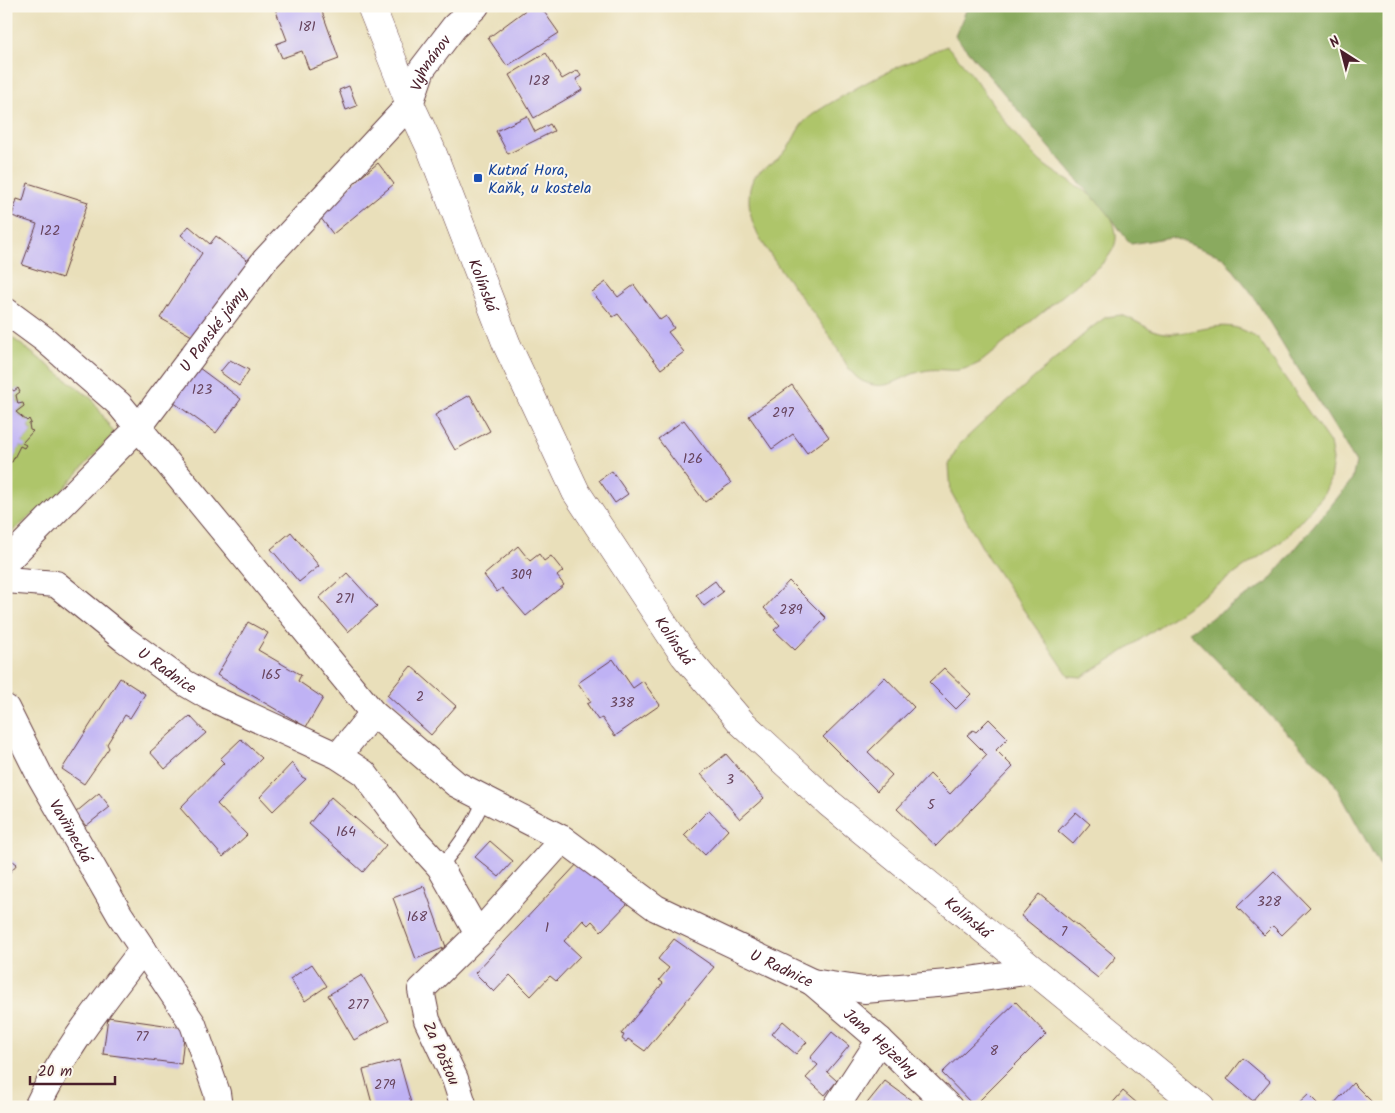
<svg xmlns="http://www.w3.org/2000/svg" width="1395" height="1113" font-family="Kalam,sans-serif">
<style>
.green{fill:#aec56a;stroke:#7c724a}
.forest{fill:#8aaa5e;stroke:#6a6444}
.building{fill:#bfb2f4}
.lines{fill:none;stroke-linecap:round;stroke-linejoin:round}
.lane-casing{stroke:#623c40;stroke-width:14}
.street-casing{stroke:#623c40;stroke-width:28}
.secondary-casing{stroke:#623c40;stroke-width:29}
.lane{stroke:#fff;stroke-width:12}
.street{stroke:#fff;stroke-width:26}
.secondary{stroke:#fff;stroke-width:28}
.transit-dot{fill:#1a4fb4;stroke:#fbf7ec;stroke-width:2}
.labels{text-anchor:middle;stroke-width:4;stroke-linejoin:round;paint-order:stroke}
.number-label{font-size:14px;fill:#67445d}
.street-label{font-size:16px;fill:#4a1f2b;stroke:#fbf7ec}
.transit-label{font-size:16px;fill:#164399;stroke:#fbf7ec;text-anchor:start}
</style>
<rect width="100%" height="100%" fill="#fbf7ec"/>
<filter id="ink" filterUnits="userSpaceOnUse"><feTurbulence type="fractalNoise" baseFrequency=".02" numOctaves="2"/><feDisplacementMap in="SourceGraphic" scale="10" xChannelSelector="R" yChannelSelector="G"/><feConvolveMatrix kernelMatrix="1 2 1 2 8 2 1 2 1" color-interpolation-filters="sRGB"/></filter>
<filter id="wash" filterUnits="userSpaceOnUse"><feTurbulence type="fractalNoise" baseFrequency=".0096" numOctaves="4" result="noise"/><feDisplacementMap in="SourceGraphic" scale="20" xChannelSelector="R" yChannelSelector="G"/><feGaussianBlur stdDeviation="1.12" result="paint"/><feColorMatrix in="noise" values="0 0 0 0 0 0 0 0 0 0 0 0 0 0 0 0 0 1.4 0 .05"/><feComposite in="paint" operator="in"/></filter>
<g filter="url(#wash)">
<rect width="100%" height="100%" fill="#e9dfba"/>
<path class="green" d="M947 46C982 81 1004 129 1041 162 1060 179 1102 195 1112 219 1120 239 1116 248 1103 263L981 362C953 377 948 366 923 371 901 375 888 394 862 381 849 374 843 357 835 345 812 306 772 266 754 226 749 213 746 191 754 178 760 169 775 163 783 154 793 144 796 129 806 120 816 111 829 104 841 97 877 75 908 62 947 46Z
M1121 315C1135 319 1150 332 1165 333 1200 336 1226 312 1259 340L1330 443 1333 460 1330 480 1323 496 1282 541 1118 655 1082 677 1069 676 988 558 951 492 949 465 958 446 980 425 1091 328 1106 317Z
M6 333 92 399 114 433 58 495 6 536V457L12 458 20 446 24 448 25 445 22 443 33 431 30 430 29 420 27 421 16 412 24 406 23 403 18 404 16 395 20 391 18 388 14 391 6 386Z"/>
<path class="forest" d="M968 6H1389V882L1332 779 1189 632 1267 583 1352 480 1356 462 1250 291 1223 257 1171 237 1131 244C1116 227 1108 209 1091 196L955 36Z"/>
<g id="blocks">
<path class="building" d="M274 6H320L339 59 309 70 302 51 282 58 276 44 287 40Z
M531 6H540L559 33 507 66 488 38Z
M546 53 562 79 578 70 581 76 576 79 582 90 534 118 509 75Z
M349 86 357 106 346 110 339 90Z
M527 116 535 132 550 124 554 131 508 154 496 131Z
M378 163 394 184 333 234 317 213Z
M28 183 88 202 62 278 22 265 37 224 12 216 17 199 23 201Z
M189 226 210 244 216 236 251 263 192 336 160 318 202 253 181 235Z
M606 282 618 297 634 285 660 320 666 316 674 328 668 332 684 352 661 369 618 314 613 317 592 292Z
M230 360 249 370 239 386 220 372Z
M191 362 241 399 216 433 166 397Z
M792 385 829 437 807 453 793 434 772 449 749 416Z
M6 386 14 391 18 388 20 392 16 395 18 404 23 403 24 406 16 412 27 421 29 419 31 423 29 424 30 430 33 431 22 443 26 445 24 448 20 446 12 462H8L6 457Z
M470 395 490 431 455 450 435 415Z
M684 420 731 483 705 502 658 439Z
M612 471 628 494 615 503 599 480Z
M291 532 319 566 299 582 271 549Z
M518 546 530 561 539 554 544 561 551 556 563 571 557 576 564 585 526 616 502 588 497 592 484 575Z
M347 573 377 606 348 632 319 598Z
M715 581 723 592 704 606 696 595Z
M789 581 826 618 795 650 774 630 780 625 764 608Z
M248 622 268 633 258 650 301 675 298 681 323 698 306 727 217 675Z
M613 659 633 688 643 681 660 705 615 736 602 718 598 720 587 704 591 702 578 683Z
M411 666 456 706 431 735 387 695Z
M944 668 971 694 956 709 929 682Z
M885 677 914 707 868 752 892 775 877 791 823 737Z
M120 678 145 694 130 718 125 715 107 744 109 748 84 784 62 769Z
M190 716 206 733 165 769 150 752Z
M989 719 1008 738 996 750 1013 767 936 846 897 809 930 774 950 794 987 755 967 735 973 730 976 732Z
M241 739 262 758 217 804 247 835 223 857 180 808 224 763 220 759Z
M726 754 764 798 740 819 701 774Z
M292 763 302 777 306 779 273 811 260 797Z
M99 793 110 807 86 826 75 813Z
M331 797 386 845 363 872 309 824Z
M709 810 728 830 705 855 684 835Z
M1076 812 1090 824 1073 844 1058 831Z
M490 841 513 861 499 877 475 857Z
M6 856 17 864 6 877Z
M580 861 630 901 601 931 592 921 588 925 583 920 564 941 580 956 556 981 550 976 531 996 510 975 494 992 475 973Z
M1274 871 1310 908 1282 935 1273 926 1264 935 1237 907Z
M424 886 446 947 416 959 393 898Z
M1039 894 1116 957 1098 978 1021 916Z
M674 939 714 967 645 1051 628 1039 626 1042 622 1039 624 1035 621 1034 663 983 659 980 669 968 658 959Z
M312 964 327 986 305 1001 290 979Z
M362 975 389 1021 354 1040 328 995Z
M1016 1002 1046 1034 974 1106 942 1073Z
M108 1017 185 1028 181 1064 103 1054Z
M783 1021 807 1042 796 1054 772 1034Z
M832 1032 849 1046 827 1072 837 1081 825 1095 806 1078 818 1065 810 1058Z
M1243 1058 1270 1081 1253 1101 1227 1079Z
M399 1060 411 1103 400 1107H373L363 1070Z
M885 1081 911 1100 906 1107H864Z
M1353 1083 1377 1107H1331Z
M1123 1091 1138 1104 1135 1107H1109Z
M1308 1094 1321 1107H1294Z"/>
</g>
</g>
<g filter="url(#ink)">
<use href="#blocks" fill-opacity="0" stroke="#623c40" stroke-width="1"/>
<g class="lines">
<defs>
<path id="lane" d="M440 867C459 846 473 826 484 800"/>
<g id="street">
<path id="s1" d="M6 311 44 339 119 404 373 713 456 784 563 839 656 908 812 982 864 990 948 983 1032 971"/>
<path id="s2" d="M6 562 139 427 265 260 410 104 422 69 454 27 476 6"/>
<path id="s3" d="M6 580 56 584 124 639 185 683 209 697 338 756 364 773 406 830 440 867 478 934"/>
<path id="s4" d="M6 708 40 776 120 915 193 1024 217 1093 219 1107"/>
<path d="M338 756 373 713"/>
<path id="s5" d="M812 982 880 1040 949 1107"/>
<path d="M37 1107C64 1049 105 1000 143 949"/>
<path d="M464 1107 455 1079 427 1020 421 990 478 934 563 839"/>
<path d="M836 1107 880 1040"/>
</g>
<g id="secondary">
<path id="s6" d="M371 6 410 104 431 149 507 345 576 492 684 655 742 723 830 804 1201 1107"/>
</g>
</defs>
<use href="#lane" class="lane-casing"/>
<use href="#street" class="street-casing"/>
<use href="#secondary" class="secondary-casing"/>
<use href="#lane" class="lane"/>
<use href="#street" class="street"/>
<use href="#secondary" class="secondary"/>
</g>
</g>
<rect class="transit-dot" x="473" y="173" width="10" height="10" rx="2.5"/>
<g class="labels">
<g class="number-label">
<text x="307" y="31">181</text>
<text x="539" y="85">128</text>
<text x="50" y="235">122</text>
<text x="202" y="394">123</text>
<text x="783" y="417">297</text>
<text x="693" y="463">126</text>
<text x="521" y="579">309</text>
<text x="345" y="603">271</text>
<text x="791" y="614">289</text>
<text x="271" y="679">165</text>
<text x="420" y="701">2</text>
<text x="622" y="707">338</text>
<text x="730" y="784">3</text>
<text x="931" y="809">5</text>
<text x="346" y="836">164</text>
<text x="1269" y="906">328</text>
<text x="417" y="921">168</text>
<text x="547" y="932">1</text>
<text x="1064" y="936">7</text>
<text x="358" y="1009">277</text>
<text x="142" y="1041">77</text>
<text x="994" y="1055">8</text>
<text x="385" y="1089">279</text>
</g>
<g class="street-label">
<text dy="6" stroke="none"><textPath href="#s2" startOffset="658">Vyhnánov</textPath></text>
<text dy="6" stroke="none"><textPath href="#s6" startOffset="301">Kolínská</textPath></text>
<text dy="6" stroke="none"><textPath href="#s2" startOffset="312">U Panské jámy</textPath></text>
<text dy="6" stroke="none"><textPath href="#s6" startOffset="706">Kolínská</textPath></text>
<text dy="6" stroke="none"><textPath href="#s3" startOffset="191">U Radnice</textPath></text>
<text dy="6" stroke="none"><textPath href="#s4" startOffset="139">Vavřinecká</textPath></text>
<text dy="6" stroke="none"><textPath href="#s6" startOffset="1111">Kolínská</textPath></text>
<text dy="6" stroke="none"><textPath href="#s1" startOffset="1031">U Radnice</textPath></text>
<text dy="6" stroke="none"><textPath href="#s5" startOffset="92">Jana Hejzelny</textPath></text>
<text transform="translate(442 1053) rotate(66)" y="6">Za Poštou</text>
</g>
<g class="transit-label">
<text x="488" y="175">Kutná Hora,<tspan x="488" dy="18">Kaňk, u kostela</tspan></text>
</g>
</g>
<rect width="1395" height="1113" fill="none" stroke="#fbf7ec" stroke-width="25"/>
<g transform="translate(1342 52) rotate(324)" stroke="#fbf7ec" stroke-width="4" paint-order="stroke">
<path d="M0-4L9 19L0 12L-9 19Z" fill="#4a1f2b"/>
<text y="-8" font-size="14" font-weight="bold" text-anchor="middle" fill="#4a1f2b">N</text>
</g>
<path d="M30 1076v8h85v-8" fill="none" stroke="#4a1f2b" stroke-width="2.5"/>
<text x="38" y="1076" font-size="15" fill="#4a1f2b" stroke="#fbf7ec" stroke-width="4" paint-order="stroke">20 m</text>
</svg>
